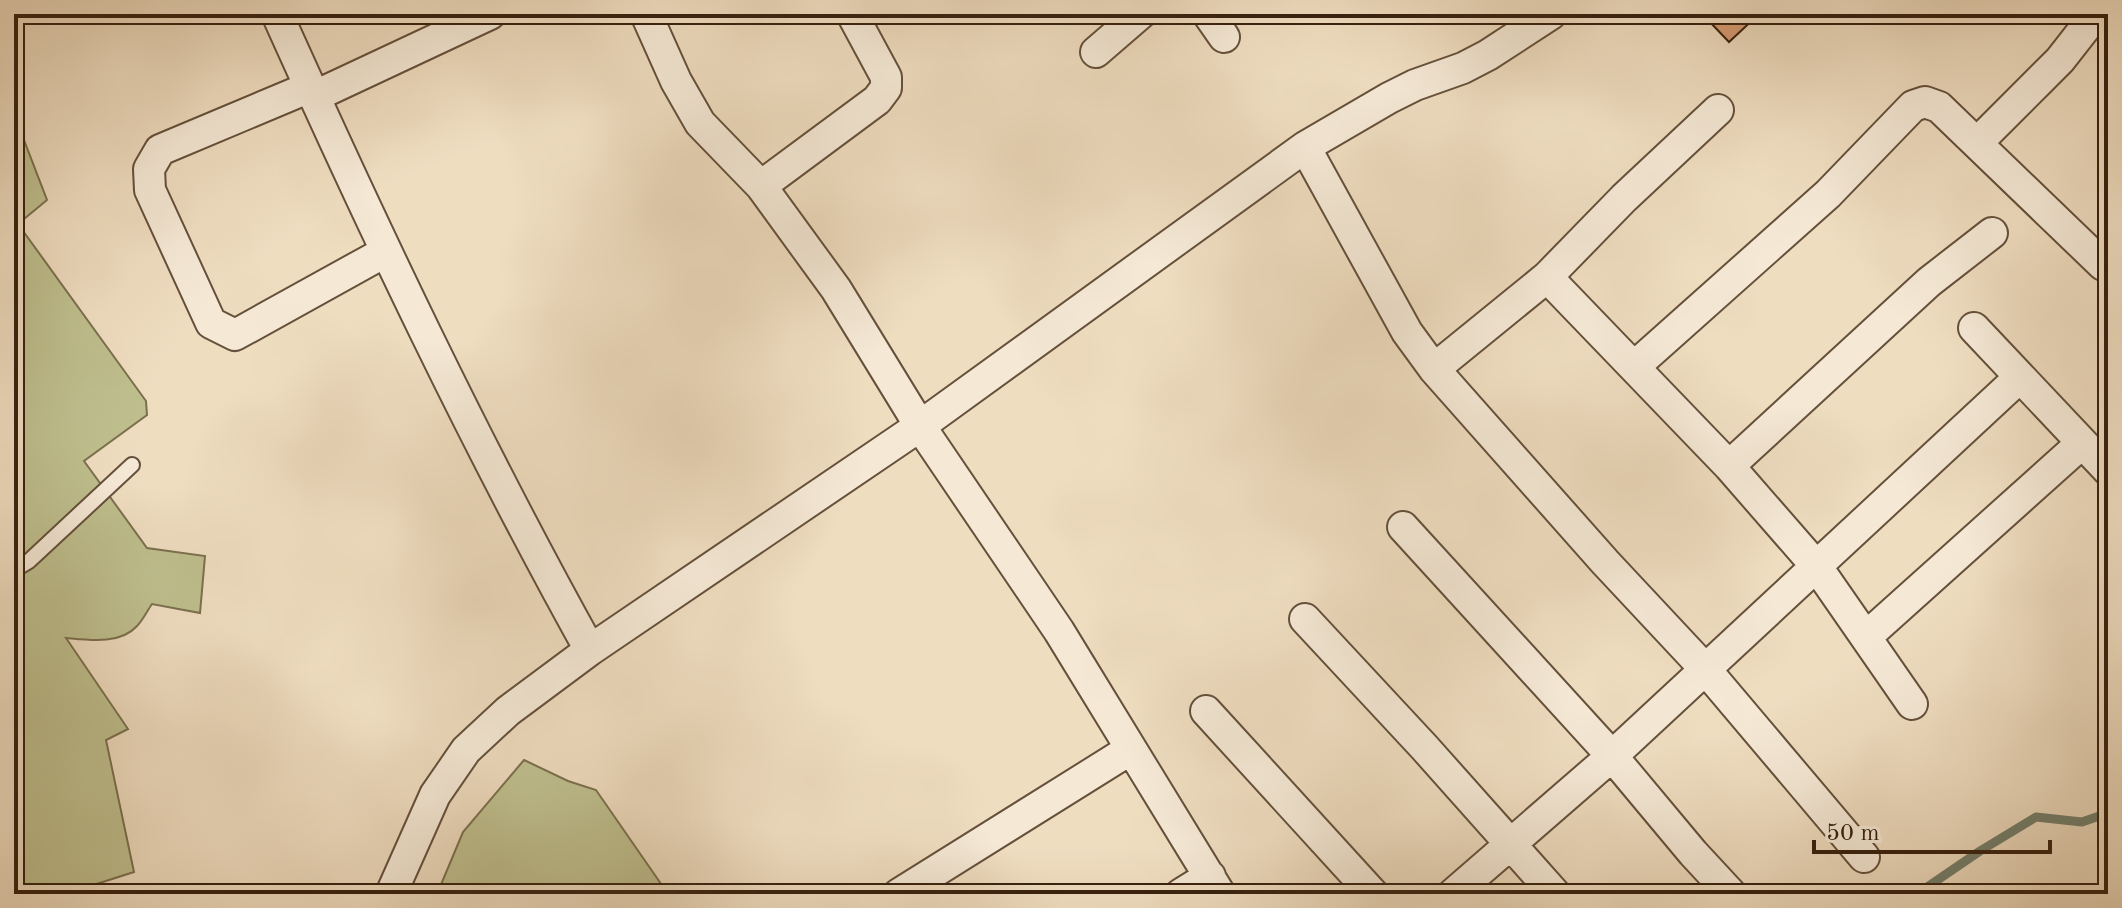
<svg xmlns="http://www.w3.org/2000/svg" width="2122" height="908" font-family="'Old Standard TT',serif">
<style>
.green{fill:#bfbf8e;stroke:#7b704e;stroke-width:2}
.lines{fill:none;stroke-linecap:round;stroke-linejoin:round}
.stream{stroke:#737f6d;stroke-width:9}
.building{fill:#d99d75;stroke:#37210f;stroke-width:2}
.service-casing{stroke:#65503b;stroke-width:18}
.minor-casing{stroke:#65503b;stroke-width:34}
.service{stroke:#f5e9d6;stroke-width:14}
.minor{stroke:#f5e9d6;stroke-width:30}
</style>
<rect width="100%" height="100%" fill="#efddc0"/>
<filter id="stains"><feTurbulence type="fractalNoise" baseFrequency=".0025" numOctaves="4"/><feColorMatrix values="0 0 0 0 .2 0 0 0 0 .09 0 0 0 0 .02 0 0 0 .5 -.17"/></filter>
<radialGradient id="worn" r=".72"><stop offset=".6" stop-color="#630" stop-opacity="0"/><stop offset="1" stop-color="#630" stop-opacity=".3"/></radialGradient>
<path class="green" d="M14 114 47 200 18 224 146 401 147 415 84 461 147 548 205 556 200 613 152 604C147 611 143 620 137 626 120 645 88 640 66 638L128 729 106 740 134 872 84 888 86 894H14Z
M524 760 568 781 596 790 668 894H437L463 832Z"/>
<g class="lines">
<path class="stream" d="M1917 894 1980 851 2036 817 2082 822 2108 813"/>
</g>
<path class="building" d="M1715 14H1759L1729 42 1708 20Z"/>
<g class="lines">
<defs>
<path id="service" d="M14 570 29 561 132 465"/>
<path id="minor" d="M277 14C374 230 475 443 590 650
M646 14 676 81 700 123 761 186
M852 14 886 77V88L877 100 761 186 836 289 920 426 1059 631 1220 894
M1208 14 1224 37
M1096 52 1140 14
M310 87 160 150 149 169 150 190 211 323 235 335 385 252
M315 96 490 14
M1977 143 2060 60 2096 14
M1305 147 1407 332 1434 369 1605 562 1706 670 1864 857
M1547 277 1729 466 1817 567 1912 704
M1974 328 2108 470
M1634 367 1828 194 1913 106 1925 102 1939 107 2103 265
M1434 369 1547 277 1624 198 1718 110
M1729 466 1929 282 1992 233
M1403 527 1612 756 1693 853 1731 894
M1305 619 1425 748 1555 894
M1867 636 2082 443
M1206 711 1373 894
M391 894 435 795 466 750 508 711 590 650 920 426 1305 147 1389 98 1415 85 1463 68 1488 55 1551 14
M899 894 1131 749
M1181 894 1210 876
M1453 894 1612 756 2020 377"/>
</defs>
<use href="#service" class="service-casing"/>
<use href="#minor" class="minor-casing"/>
<use href="#service" class="service"/>
<use href="#minor" class="minor"/>
</g>
<rect width="2122" height="908" fill="none" stroke="#efddc0" stroke-width="48"/>
<rect x="16" y="16" width="2090" height="876" fill="none" stroke="#37210f" stroke-width="4"/>
<rect x="24" y="24" width="2074" height="860" fill="none" stroke="#37210f" stroke-width="2"/>
<path d="M1814 840v12h236v-12" fill="none" stroke="#37210f" stroke-width="4"/>
<text x="1826" y="840" font-size="24" fill="#37210f" stroke="#f5e9d6" stroke-width="6" paint-order="stroke">50 m</text>
<rect width="100%" height="100%" filter="url(#stains)"/>
<rect width="100%" height="100%" fill="url(#worn)"/>
</svg>
